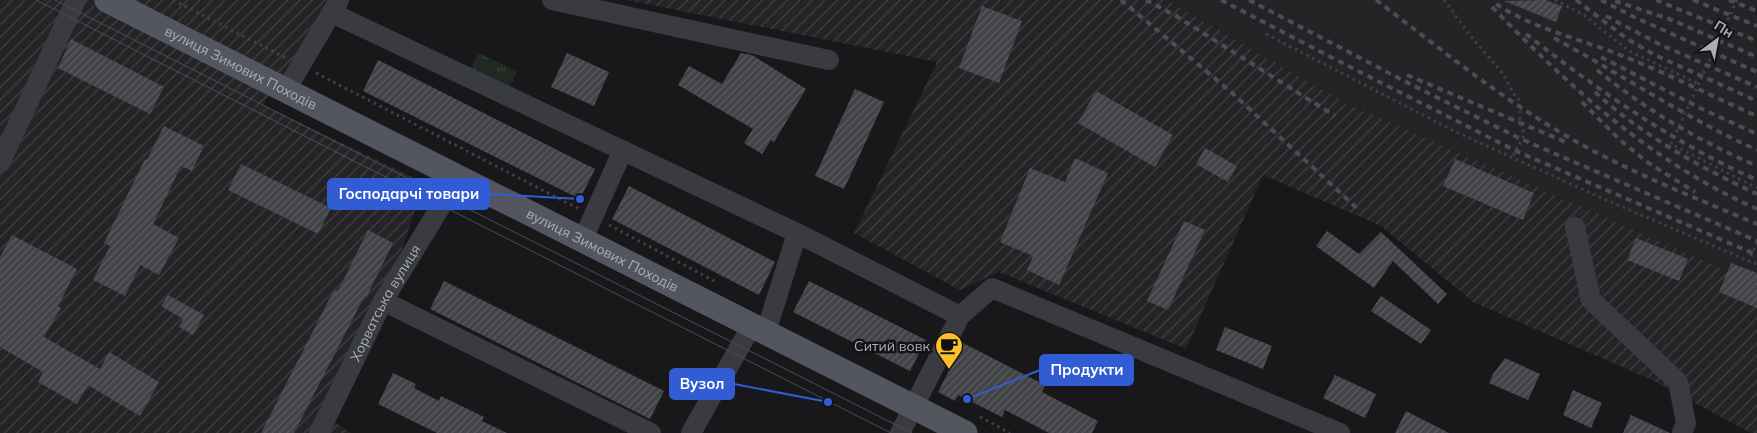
<svg xmlns="http://www.w3.org/2000/svg" width="1757" height="433" font-family="Mulish,sans-serif">
<style>
.built{fill:#242427}
.industrial{fill:url(#industrial-furrows)}
.grass{fill:url(#grass-tufts)}
.building{fill:url(#building-hatch)}
.lines{fill:none;stroke-linecap:round;stroke-linejoin:round}
.path{stroke:#3e4047;stroke-width:3;stroke-dasharray:2.5 4;stroke-linecap:butt}
.minor{stroke:#3a3b41;stroke-width:20}
.major{stroke:#54565f;stroke-width:25}
.tram{stroke:#4b4d55;stroke-width:1}
.rail{stroke:#4b4d55;stroke-width:4;stroke-dasharray:6 5;stroke-linecap:butt}
.labels{text-anchor:middle;stroke-width:5;stroke-linejoin:round;paint-order:stroke}
.street-label{font-size:14px;fill:#a9aebb;stroke:#131315}
.poi-label{font-size:14px;fill:#a9aebb;stroke:#131315;text-anchor:end}
.leader{fill:none;stroke:#325cd4;stroke-width:2}
.callout-dot{fill:#325cd4;stroke:#131315;stroke-width:2}
.callout{fill:#325cd4;stroke:#325cd4;stroke-width:2}
.callout-label{font-size:15px;text-anchor:middle;font-weight:bold;fill:#fff}
</style>
<defs>
<pattern id="industrial-furrows" width="10" height="10" patternUnits="userSpaceOnUse" patternTransform="scale(1.25)"><rect width="10" height="10" fill="#242427"/><path d="M-1 1l2-2M0 10L10 0M9 11l2-2" fill="none" stroke="#414144"/></pattern>
<pattern id="grass-tufts" width="24" height="20" patternUnits="userSpaceOnUse" patternTransform="scale(1.25)"><rect width="24" height="20" fill="#1f2921"/><path d="M3 7l-1-3M5 7V3M7 7l1-3M15 17l-1-3M17 17v-4M19 17l1-3" fill="none" stroke="#3d463f"/></pattern>
<pattern id="building-hatch" width="6" height="6" patternUnits="userSpaceOnUse" patternTransform="scale(1.25)"><rect width="6" height="6" fill="#424347"/><path d="M-1 1l2-2M0 6l6-6M5 7l2-2" fill="none" stroke="#5a5c60"/></pattern>
</defs>
<rect width="100%" height="100%" fill="#18181a"/>
<path class="built" d="M1167 0H1757V284L1346 103Z"/>
<path class="industrial" d="M0 0H327L301 46 263 105 425 183 400 254 320 413 351 433H0Z
M626 0H1167L1346 103 1757 284V433H1751L1652 380 1473 302 1381 226 1263 175 1186 349 999 272 960 290 854 233 937 62Z"/>
<path class="grass" d="M478 53 517 71 508 91 469 73Z"/>
<path class="building" d="M1546 0 1562 6 1556 22 1504 1Z
M982 6 1022 21 999 83 959 68Z
M71 39 164 87 150 114 58 68Z
M567 53 609 72 594 106 551 87Z
M741 53 752 55 806 89 774 142 771 140 762 154 744 143 753 129 678 85 689 66 722 84Z
M378 60 595 169 580 199 363 91Z
M855 89 884 102 844 189 815 176Z
M1096 91 1173 135 1155 167 1078 123Z
M164 126 204 146 192 171 181 166 153 224 179 238 159 275 140 265 125 296 93 280 110 246 104 243 145 159 147 160Z
M1205 148 1237 166 1228 182 1196 164Z
M1075 158 1108 173 1059 285 1027 270 1033 256 1000 242 1030 168 1065 182Z
M1455 159 1534 193 1523 220 1443 186Z
M241 164 331 208 318 234 228 190Z
M629 186 775 262 759 295 612 219Z
M1184 221 1205 230 1168 310 1147 301Z
M368 230 393 243 366 298 364 297 294 433H261L334 290 338 291Z
M1327 231 1359 254 1381 232 1447 294 1438 304 1393 261 1374 288 1316 246Z
M12 235 77 269 58 306 61 308 44 337 100 369 109 352 159 382 140 416 88 385 77 404 38 382 43 372 0 347V257Z
M1636 238 1688 259 1679 281 1627 260Z
M1731 263 1757 273V308L1719 292Z
M444 281 664 391 650 419 430 309Z
M809 281 926 340 910 371 793 312Z
M168 295 204 315 193 335 179 327 183 319 161 306Z
M1381 296 1431 330 1421 344 1371 311Z
M1225 327 1272 346 1263 369 1216 350Z
M963 343 1045 385 1042 392 1098 421 1092 433H1049L1005 410 1002 417 958 395 955 401 938 392Z
M1505 358 1540 374 1528 400 1489 383 1493 374Z
M393 373 416 384 414 388 439 401 441 396 484 417 482 421 507 433H437L378 404Z
M1335 375 1376 394 1365 418 1323 398Z
M1573 390 1602 403 1591 428 1563 415Z
M1406 411 1449 433H1395Z
M1631 415 1670 433H1623Z"/>
<g class="lines">
<path class="path" d="M173 0 286 58
M1444 0 1473 39 1504 75 1513 93 1520 101V118L1524 135 1512 158
M1555 0 1584 15 1629 51 1699 84
M1737 0 1671 144 1757 188
M1266 34 1452 130 1597 196 1749 261
M316 73 579 209
M609 225 718 283
M1757 242 1749 261 1757 264
M980 417 1010 433"/>
<g class="minor">
<path d="M552 0 829 60"/>
<path d="M332 13 797 233 960 316 992 288 1340 433"/>
<path d="M286 90 339 0"/>
<path d="M0 163 76 0"/>
<path d="M1575 227 1591 300 1678 382 1686 423 1682 433"/>
<path d="M583 239 623 150"/>
<path d="M383 301 651 433"/>
<path d="M766 332 797 233"/>
<path id="s1" d="M319 433 383 301 441 206 457 176"/>
<path d="M691 433 752 325"/>
<path d="M900 433 960 316"/>
</g>
<path class="major" id="s2" d="M107 0 965 433"/>
<path class="tram" d="M36 0 891 433
M55 0 912 433"/>
<path class="rail" d="M1121 0 1230 91 1360 211
M1146 0 1176 16 1335 116
M1221 0 1356 70 1516 151 1757 255
M1249 0 1414 86 1521 139 1757 241
M1376 0C1433 43 1488 88 1548 125 1614 166 1686 194 1757 224
M1576 0 1626 38 1655 55 1757 101
M1601 0 1634 17 1757 72
M1656 0 1757 41
M1693 0 1757 26
M1729 0 1757 11
M1615 1 1672 20 1757 57
M1496 4C1534 29 1578 38 1620 55 1667 73 1711 96 1757 116
M1492 7C1573 90 1650 161 1757 209
M1606 16 1661 45 1757 87
M1526 34C1598 90 1673 143 1757 180
M1554 38C1622 75 1686 118 1757 150
M1601 57 1702 109 1757 134
M1597 70C1646 110 1699 141 1757 166
M1407 75 1568 143
M1595 92C1642 135 1699 167 1757 194
M1582 102 1619 139 1647 162 1695 192"/>
</g>
<defs>
<symbol id="cafe-pin" viewBox="-11 -11 22 30"><path d="M0 17L-7.5 6A9.5 9.5 0 1 1 7.5 6Z" fill="#ffbf2b" stroke="#131315"/><path d="M-5.5-4.5H6V0H3Q3 3.5 0 3.5H-2.5Q-5.5 3.5-5.5 0ZM3-3.2v2h1.7v-2ZM-6 4.5H4V6H-6Z" fill="#111"/></symbol>
</defs>
<g fill-rule="evenodd">
<use href="#cafe-pin" x="933" y="330" width="32" height="43"/>
</g>
<g class="labels">
<g class="street-label">
<text dy="5" stroke="none"><textPath href="#s2" startOffset="150">вулиця Зимових Походів</textPath></text>
<text dy="5" stroke="none"><textPath href="#s2" startOffset="555">вулиця Зимових Походів</textPath></text>
<text dy="5" stroke="none"><textPath href="#s1" startOffset="146">Хорватська вулиця</textPath></text>
</g>
<g class="poi-label">
<text x="930" y="351">Ситий вовк</text>
</g>
</g>
<path class="leader" d="M580 199L489 194M967 399L1040 370M828 402L734 384"/>
<g class="callout-dot">
<circle cx="580" cy="199" r="5"/>
<circle cx="967" cy="399" r="5"/>
<circle cx="828" cy="402" r="5"/>
</g>
<g class="callout">
<rect x="328" y="179" width="161" height="30" rx="5"/>
<rect x="1040" y="355" width="93" height="30" rx="5"/>
<rect x="670" y="369" width="64" height="30" rx="5"/>
</g>
<g class="callout-label">
<text x="409" y="199">Господарчі товари</text>
<text x="1087" y="375">Продукти</text>
<text x="702" y="389">Вузол</text>
</g>
<g transform="translate(1717 40) rotate(32)" stroke="#131315" stroke-width="4" paint-order="stroke">
<path d="M0-4L9 19L0 12L-9 19Z" fill="#a9aebb"/>
<text y="-8" font-size="14" font-weight="bold" text-anchor="middle" fill="#a9aebb">Пн</text>
</g>
</svg>
